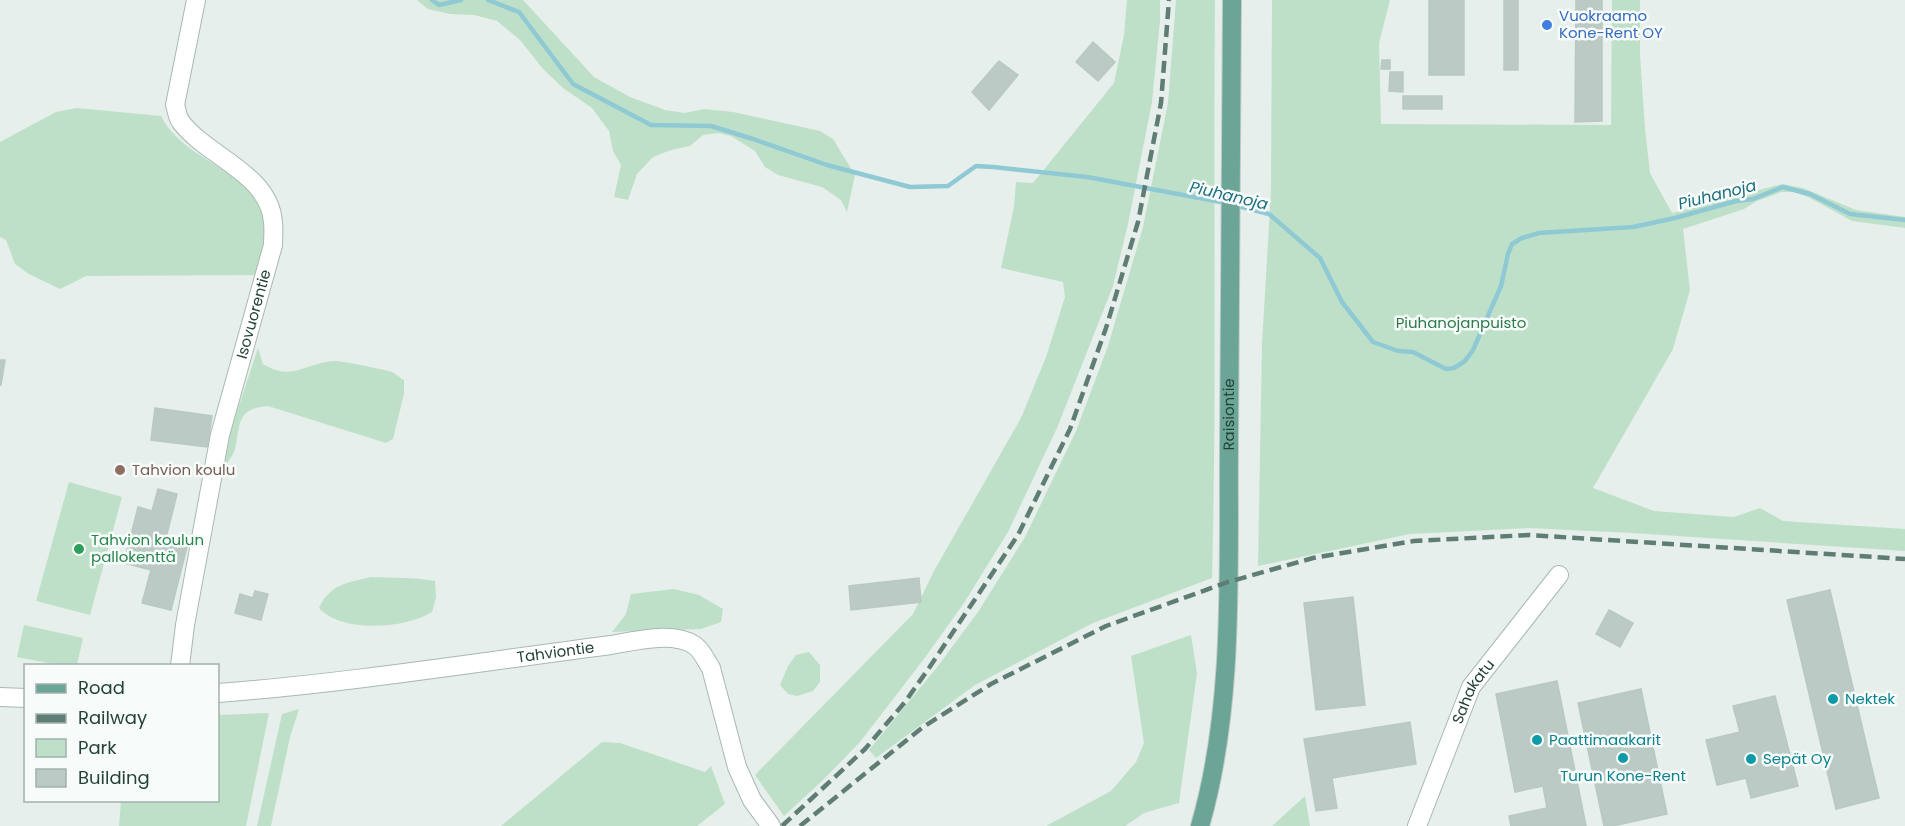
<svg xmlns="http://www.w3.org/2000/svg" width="1905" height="826" font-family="Poppins,sans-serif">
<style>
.green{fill:#bfe0c8}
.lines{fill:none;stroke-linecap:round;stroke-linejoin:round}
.stream{stroke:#8ec9d4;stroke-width:4.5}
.building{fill:#bbcac4;stroke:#b8c9c2;stroke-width:1.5}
.minor-casing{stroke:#a8b8b2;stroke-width:20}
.major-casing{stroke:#c2cac8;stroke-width:20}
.minor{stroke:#fff;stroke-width:18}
.major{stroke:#6aa596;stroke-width:18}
.rail{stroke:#5f7d75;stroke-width:4.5;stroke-dasharray:12 6;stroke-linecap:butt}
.shop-dot{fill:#3f7fe0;stroke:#f7fbf9;stroke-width:2}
.education-dot{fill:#8d6e63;stroke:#f7fbf9;stroke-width:2}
.leisure-dot{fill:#2e9e5b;stroke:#f7fbf9;stroke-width:2}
.culture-dot{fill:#0f9aa8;stroke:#f7fbf9;stroke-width:2}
.labels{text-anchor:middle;stroke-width:5;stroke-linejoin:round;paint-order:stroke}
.shop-label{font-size:15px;fill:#366cbe;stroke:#f7fbf9;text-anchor:start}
.street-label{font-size:15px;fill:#24423a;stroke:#f7fbf9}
.park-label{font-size:15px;fill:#2d7a4b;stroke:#f7fbf9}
.education-label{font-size:15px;fill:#785e54;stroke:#f7fbf9;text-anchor:start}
.leisure-label{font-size:15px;fill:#27864d;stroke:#f7fbf9;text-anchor:start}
.culture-label{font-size:15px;fill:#0d838f;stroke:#f7fbf9;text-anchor:start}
.water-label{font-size:16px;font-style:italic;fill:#1c6f80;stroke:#f7fbf9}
</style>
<rect width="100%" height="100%" fill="#e6efeb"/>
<path class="green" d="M417 0H523L594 77 630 97 665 110 685 113 704 109 733 112 820 131 833 139 855 175 847 212 841 200 822 187 778 175 765 167 755 151 731 136 718 133 703 135 690 146 671 150 653 157 637 174 628 200 614 197 621 165 613 151 609 131 592 108 563 88 543 69 520 40 497 21 474 15 450 14 428 9Z
M1127 0H1160V21L1152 102 1128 224 1113 286 1057 428 1008 532 964 603 924 659 860 742 824 779 784 816 755 775 913 614 934 571 1021 418 1046 357 1065 297 1063 282 1001 268 1014 207 1016 182 1033 183 1114 83 1124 35Z
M1176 0H1215C1213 193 1217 385 1212 578L1093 623 975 685 876 758 869 750 938 666 978 612 1025 537 1076 431 1108 346 1143 227 1168 103Z
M1272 0H1390L1379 43 1381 124 1611 125 1612 0H1640V55L1645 129 1650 173 1672 213 1782 184 1803 188 1856 210 1905 217V228L1852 221 1808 197 1793 192H1781L1757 201 1744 209 1683 229 1690 290 1673 349 1593 488 1654 511 1734 517 1760 508 1783 521 1905 529V551L1632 533 1529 528 1410 534 1258 566 1262 344 1271 191Z
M77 108 161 116C164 121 167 127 171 131 200 165 255 174 265 224 268 240 262 259 259 275L86 276 60 289 29 274 15 264 6 240 0 237V142L56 112Z
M258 348 263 364C294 383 307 361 336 361 342 361 387 370 392 372 396 374 400 378 404 380V394L393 439 386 443 268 406C236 409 241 423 235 449 233 456 227 463 223 470L229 436Z
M69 482 122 497 90 615 36 601Z
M371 577C393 578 413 577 435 581L436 597 432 612C405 629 341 633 319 608 330 584 347 583 371 577Z
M674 589 699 595 723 609 721 622 701 629 612 632 626 614 631 594Z
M24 625 83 638 77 665H59L17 657Z
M1191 635 1197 673 1179 803 1144 813 1125 826H1046L1111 791 1136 762 1144 743 1131 656Z
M809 652 820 665V682L813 691 797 696 788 694 780 685 788 666 796 655Z
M299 709 290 737 271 826H257L282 714Z
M269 713 246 826H119L121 801 218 800V715Z
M602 742 620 743 705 772 711 766 725 804 697 826H501Z
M1305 796 1310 826H1272Z"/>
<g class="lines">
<path class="stream" d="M432 0 439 5 461 0
M488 0 519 12 573 84 651 125 711 126 753 139 827 165 910 187 948 186 976 166 993 167 1087 177 1226 203
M1234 205 1269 214 1320 258 1342 302 1373 342 1398 351 1413 352 1446 369 1454 368 1465 361 1473 350 1501 286 1508 254 1512 244 1522 238 1539 233 1633 227 1675 218 1736 201 1753 199 1783 187 1810 194 1850 214 1905 220"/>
</g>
<path class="building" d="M1429 0H1464V75H1429Z
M1504 0H1518V70H1504Z
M1576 0H1602V121L1575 122Z
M1093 42 1115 62 1098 81 1076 62Z
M1382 60H1390V69H1381Z
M999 61 1018 75 989 110 972 92Z
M1390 72H1403V92L1389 91Z
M1403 96H1442V109H1403Z
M0 360H5L1 385H0Z
M155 408 212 416 207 447 151 440Z
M158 489 177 494 166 538 188 543 171 610 142 603 151 570 124 563 138 507 152 511Z
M919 578 921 602 851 610 849 586Z
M1830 590 1879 798 1836 809 1787 600Z
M255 591 268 594 261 620 235 613 240 594 253 598Z
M1353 597 1365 705 1316 710 1304 603Z
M1609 610 1633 623 1620 647 1596 634Z
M1557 681 1586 826H1511L1509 816 1547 808 1543 786 1515 792 1496 694Z
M1641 689 1667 814 1613 826H1604L1578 703Z
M1775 696 1798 786 1751 798 1746 778 1717 785 1706 740 1740 732 1733 706Z
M1410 722 1416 764 1332 778 1337 808 1316 811 1304 739Z"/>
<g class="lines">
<defs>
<g id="minor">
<path id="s1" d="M180 666 185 625 220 435 273 245C273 238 274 230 273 222 269 173 207 157 181 122 177 117 177 110 175 105L196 0"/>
<path id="s2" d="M218 693C349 683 480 662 611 645 634 641 673 631 694 645 702 650 706 661 711 668L737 767 752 800 771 826"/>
<path d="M0 697 26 698"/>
<path id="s3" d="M1417 826 1471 687 1559 575"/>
</g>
<g id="major">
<path id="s4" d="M1200 826C1235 706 1228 568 1229 444 1229 296 1230 148 1232 0"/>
</g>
</defs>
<use href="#minor" class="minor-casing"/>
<use href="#major" class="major-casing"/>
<use href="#minor" class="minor"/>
<use href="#major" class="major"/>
<path class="rail" d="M782 826 865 749 905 702 929 668 1018 535 1070 429 1106 328 1138 222 1161 103 1169 0
M800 826 923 727 991 684 1106 626 1228 582 1313 558 1414 541 1529 535 1905 559"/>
</g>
<circle class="shop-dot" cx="1547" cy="25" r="6"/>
<circle class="education-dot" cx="120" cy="470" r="6"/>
<circle class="leisure-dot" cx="79" cy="549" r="6"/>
<g class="culture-dot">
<circle cx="1833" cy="699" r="6"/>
<circle cx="1537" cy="740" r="6"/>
<circle cx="1623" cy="758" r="6"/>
<circle cx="1751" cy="759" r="6"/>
</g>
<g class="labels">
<g class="shop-label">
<text x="1559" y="21">Vuokraamo<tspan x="1559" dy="17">Kone-Rent OY</tspan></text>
</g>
<g class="street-label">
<text dy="5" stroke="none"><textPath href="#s1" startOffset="360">Isovuorentie</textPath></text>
<text dy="5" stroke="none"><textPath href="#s4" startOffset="414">Raisiontie</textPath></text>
<text dy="5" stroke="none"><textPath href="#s2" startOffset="340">Tahviontie</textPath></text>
<text dy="5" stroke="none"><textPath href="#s3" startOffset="146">Sahakatu</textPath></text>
</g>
<g class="park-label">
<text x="1461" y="328">Piuhanojanpuisto</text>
</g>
<g class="education-label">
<text x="132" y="475">Tahvion koulu</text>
</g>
<g class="leisure-label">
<text x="91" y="545">Tahvion koulun<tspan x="91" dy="17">pallokenttä</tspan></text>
</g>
<g class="culture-label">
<text x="1845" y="704">Nektek</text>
<text x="1549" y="745">Paattimaakarit</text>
<text x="1763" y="764">Sepät Oy</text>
<text x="1623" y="781" text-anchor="middle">Turun Kone-Rent</text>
</g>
<g class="water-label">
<text transform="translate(1717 194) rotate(-14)" y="6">Piuhanoja</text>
<text transform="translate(1229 195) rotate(13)" y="6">Piuhanoja</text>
</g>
</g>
<rect x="24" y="664" width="195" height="138" fill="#f7fbf9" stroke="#a3b1ad" stroke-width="1.5"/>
<rect x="36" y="684" width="30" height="9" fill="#6aa596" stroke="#a3b1ad" stroke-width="1.5"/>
<text x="78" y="694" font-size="18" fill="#24423a">Road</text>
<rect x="36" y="714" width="30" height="9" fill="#5f7d75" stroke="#a3b1ad" stroke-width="1.5"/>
<text x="78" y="724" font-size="18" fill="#24423a">Railway</text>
<rect x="36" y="739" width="30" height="18" fill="#bfe0c8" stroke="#a3b1ad" stroke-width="1.5"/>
<text x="78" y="754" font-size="18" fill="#24423a">Park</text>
<rect x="36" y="769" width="30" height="18" fill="#bbcac4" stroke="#a3b1ad" stroke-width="1.5"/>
<text x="78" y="784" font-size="18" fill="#24423a">Building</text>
</svg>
